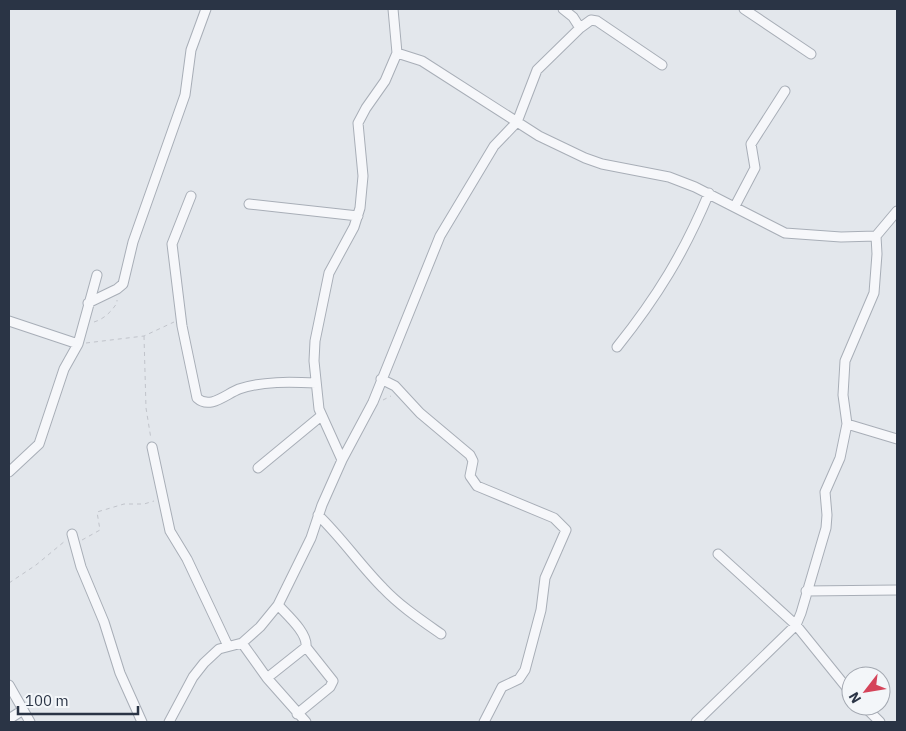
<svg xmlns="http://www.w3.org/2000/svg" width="906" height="731" font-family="'IBM Plex Sans',sans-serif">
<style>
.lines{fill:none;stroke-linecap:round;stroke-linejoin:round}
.minor-casing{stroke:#a8aeb7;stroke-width:11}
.path{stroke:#c1c4cb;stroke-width:1;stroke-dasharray:4 4;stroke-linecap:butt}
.minor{stroke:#f6f7fa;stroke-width:9}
</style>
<rect width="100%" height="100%" fill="#e3e7ec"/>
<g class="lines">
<defs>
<path id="minor" d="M744 9 811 54
M580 28 591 20 597 21 662 65
M397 53 422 61 539 136 585 158 602 164 669 177 695 187 785 233 841 237 876 236
M191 196 172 244 182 326 197 398C210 410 226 394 239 389 262 381 291 382 316 383
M249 204 358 216
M735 206 755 168 751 144 785 91
M88 303 117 289 123 284 133 242 185 95 191 50 206 9
M9 321 78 344 97 275
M617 347C657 297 684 253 709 193
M381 379 395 386 420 413 470 455 473 461 470 476 477 486 554 518 566 530 545 578 541 610 525 670 519 679 502 687 484 722
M847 424 897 439
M152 447 170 531 187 559 228 646
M342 460 319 409 314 361 315 341 329 273 354 227 360 208 363 176 358 123 366 108 385 81 397 53 393 9
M258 468 321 416
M9 472 39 444 64 369 78 344
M318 515C342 538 360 565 383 588 400 606 421 620 441 634
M72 534 81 567 104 622 120 673 142 722
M718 554 796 625 851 693
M806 591 897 590
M278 605C287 615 308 633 306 647L333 681 330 687 297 714
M242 643 267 678 306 722
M267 678 306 647
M9 685 30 722
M864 706 880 722
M9 719 23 710
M169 722 193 677 204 663 219 649 242 643 260 627 278 605 311 538 322 505 342 460 373 402 440 236 494 146 517 122 537 70 580 28 573 17 563 9
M696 722 796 625 801 613 826 528 827 515 825 492 840 458 847 424 843 395 845 361 874 293 877 254 876 236 897 211"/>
</defs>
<use href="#minor" class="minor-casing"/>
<path class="path" d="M94 322C104 319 111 312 117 303V300
M144 336 146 408 151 439
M86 343 144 336 174 322
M383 400 391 396
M82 540 100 530 97 512 124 504H144L154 501
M9 583 36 565 65 541"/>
<use href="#minor" class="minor"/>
</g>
<rect width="906" height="731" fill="none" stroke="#2a3445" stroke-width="20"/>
<g transform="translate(866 691) rotate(239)"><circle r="24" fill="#f3f6f9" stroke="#a3a8b1"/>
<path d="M0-4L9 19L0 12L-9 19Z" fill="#d5445a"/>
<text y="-8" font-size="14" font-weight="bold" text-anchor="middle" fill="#2a3445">N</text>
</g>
<path d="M18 706v8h120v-8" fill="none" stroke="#2a3445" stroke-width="2.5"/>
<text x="25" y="706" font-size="15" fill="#2a3445" stroke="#f3f6f9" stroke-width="4" paint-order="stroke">100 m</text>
</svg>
